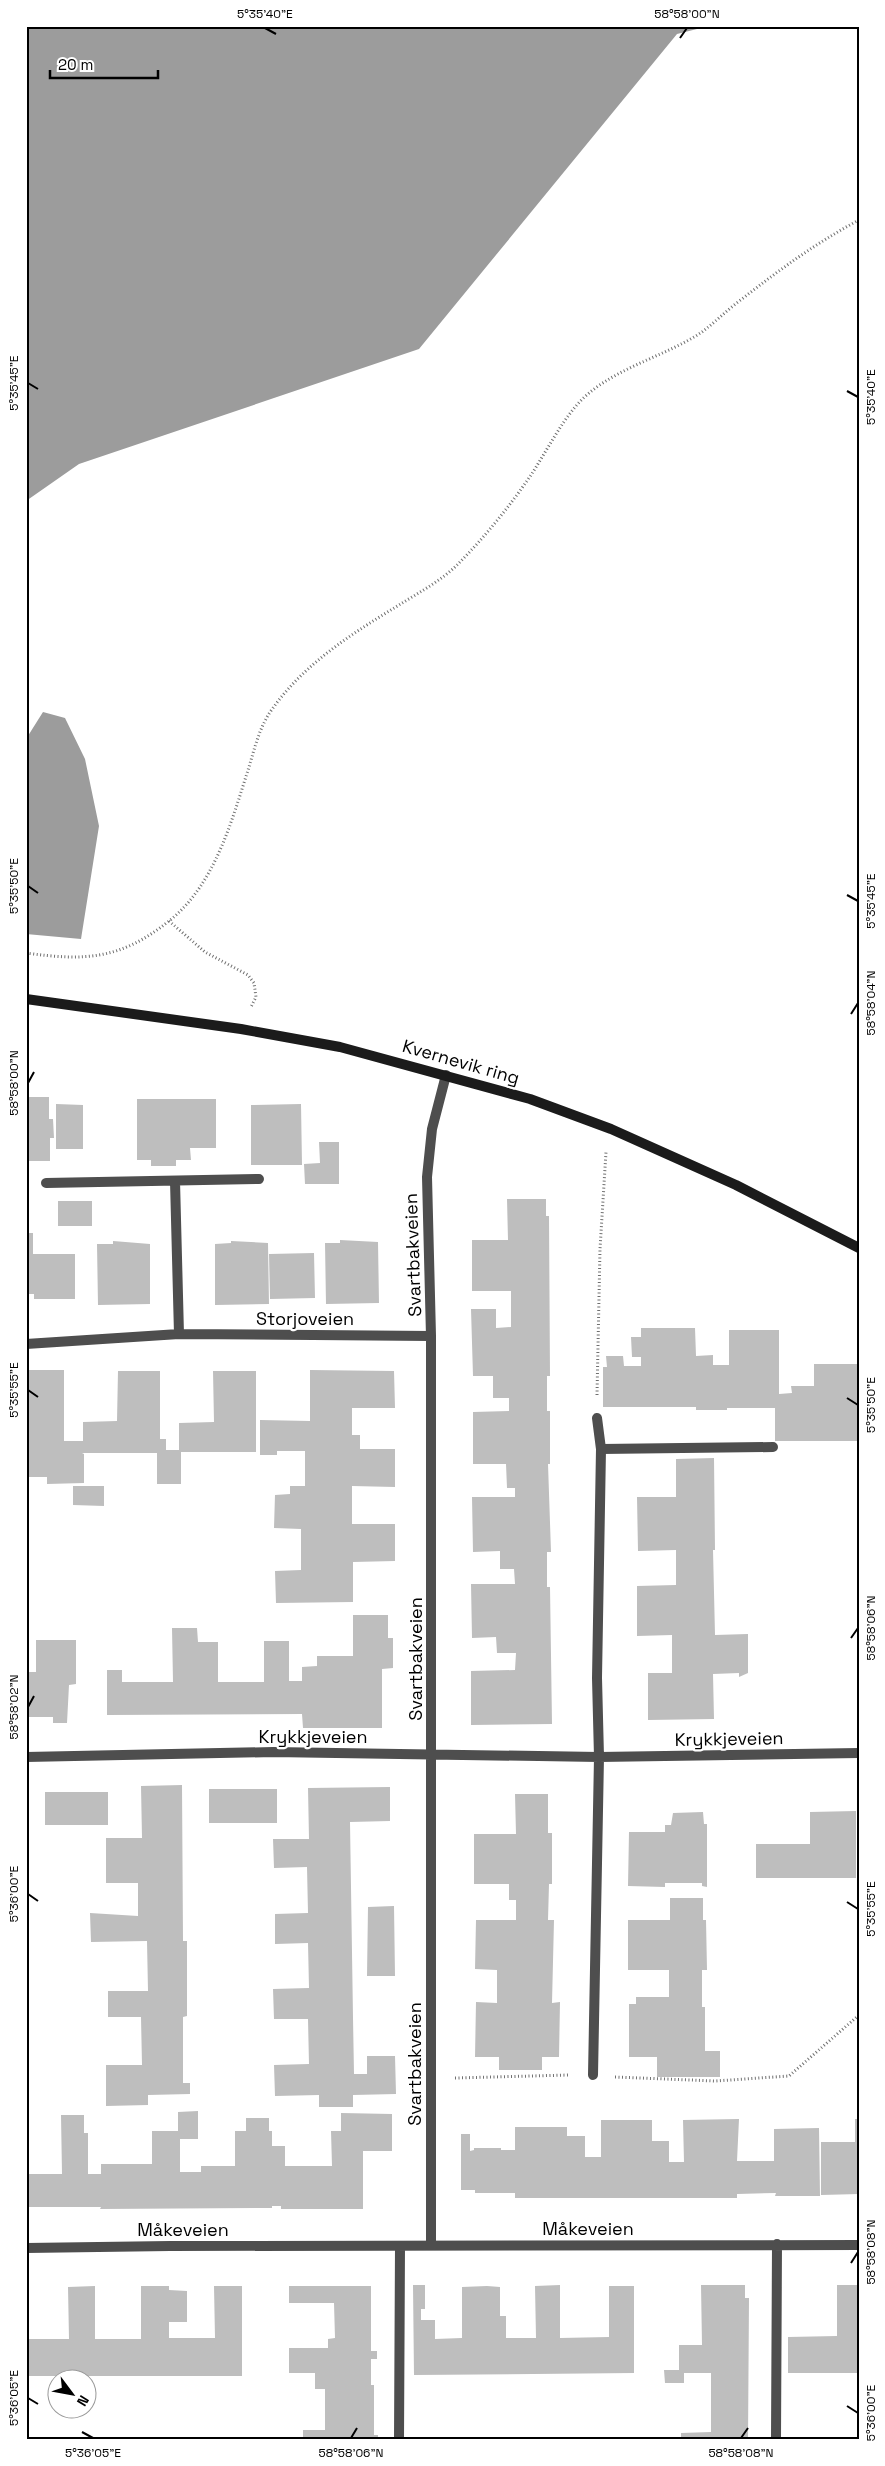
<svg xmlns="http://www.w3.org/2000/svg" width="885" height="2466" font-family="'Space Grotesk',sans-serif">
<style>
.water{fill:#9c9c9c}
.building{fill:#bebebe}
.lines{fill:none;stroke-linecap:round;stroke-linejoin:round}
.path{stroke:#707070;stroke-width:3;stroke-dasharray:1 2.5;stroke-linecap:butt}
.service{stroke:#4e4e4e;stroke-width:10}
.minor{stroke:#4e4e4e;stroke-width:10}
.secondary{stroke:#1b1b1b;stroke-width:10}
.ticks{fill:none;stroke:#000;stroke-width:2}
.labels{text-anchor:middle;stroke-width:4.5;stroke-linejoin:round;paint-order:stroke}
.street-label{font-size:18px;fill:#000;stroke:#fff}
.neatline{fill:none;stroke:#000;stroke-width:2}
.ticks-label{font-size:12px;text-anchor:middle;fill:#000}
</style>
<rect width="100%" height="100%" fill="#fff"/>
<path class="water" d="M26 26H709L677 34 419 349 79 464 26 501Z
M43 712 65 718 85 759 99 826 81 939 26 934V739Z"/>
<path class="building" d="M26 1097H49V1119H53L54 1138H50V1161H26Z
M137 1099H216V1148H190L191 1160H176V1166H151V1160H137Z
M56 1104 83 1105V1149H56Z
M301 1104 302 1165H251V1105Z
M319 1142H339V1184H305L304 1164 320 1163Z
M507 1199H546V1216H549L550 1376H547V1411H550V1464H548L551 1552H547V1587H550L552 1724 471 1725V1671L515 1670 516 1653H497L496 1637 472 1638 471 1584H515L514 1569H500V1551L473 1552 472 1497H515V1488H507L506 1464H473V1412L509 1411V1398H493V1376H473L471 1309H496V1328L511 1327V1291H472V1240H508Z
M58 1201H92V1226H58Z
M26 1233H33V1254H75V1299H34V1294H26Z
M340 1240 378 1242 379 1303 326 1304 325 1243H340Z
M113 1241 150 1244V1304L98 1305 97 1244H113Z
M231 1241 268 1243 269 1304 215 1305V1244L231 1243Z
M314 1253 315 1298 270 1299 269 1254Z
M641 1328H695L696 1356 713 1355V1365H729V1330H779V1394L792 1393 791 1386H814V1364H859V1441H775V1408H727V1410H696V1407H603V1367H607L606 1356H623L624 1366H641V1357H632L631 1337H641Z
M26 1370H64V1441H83V1422L117 1421 118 1371H160V1439H166V1450H179V1423L214 1422 213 1371H256V1452H181V1484H157V1453H82L84 1454V1483L47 1484V1477H26Z
M310 1370 394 1371 395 1408H352V1435H360V1449H395V1487L352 1486V1524H395V1561L353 1562V1602L276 1603 275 1571 301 1570V1529L274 1528 275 1495 290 1494V1486H305V1451H277V1455H260V1420L310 1421Z
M714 1458 715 1550H713L715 1635 748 1634V1673L739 1677V1673L713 1674 714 1719 648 1720V1673H672V1635L637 1636V1586L676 1585V1550L638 1551 637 1497H676V1459Z
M73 1486H104V1506L73 1505Z
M353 1615H388V1638H393V1668L382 1669V1728H303L302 1714 107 1715V1670H122V1682H173L172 1628H197L198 1642H218V1682H264V1641H289V1681H302V1667L317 1666V1656H353Z
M36 1640H76V1684L69 1685 67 1723H53V1717H26V1672H36Z
M182 1785 183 1941H187V2016L183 2017V2083H190V2094L148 2095V2105L106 2106V2065H142L141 2017H108V1991H148L147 1941 91 1942 90 1913 138 1916V1883H106V1838H142L141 1786Z
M390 1787V1821L350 1822 353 2018 354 2074H367V2056H395L396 2094 353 2095V2107H319V2095L275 2096 274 2065 309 2064 308 2019H274L273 1989 309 1988 308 1943 275 1944V1914L308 1913 307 1867 274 1868 273 1839H309L308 1788Z
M209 1789H277V1823H209Z
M45 1792H108V1825H45Z
M515 1794H548V1833H552V1884H549L548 1920H554L552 2003 560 2002 559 2057H542V2070H499V2057H475L476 2002 497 2003V1970L475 1969 476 1920H516V1900H509V1884H474V1834H516Z
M856 1811V1878H756V1844H810V1812Z
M703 1812 704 1824H707V1887L702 1886V1883H665V1887L628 1886 629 1832H665V1825H671L673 1813Z
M670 1898H703V1920H706L707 1970H702V2007H705V2051H720V2077H657V2057H629V2004H636V1997H669V1970H628V1920H670Z
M394 1906 395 1976H367L368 1907Z
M198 2111V2139H180V2172H201V2166H235V2131H246V2118H269V2131H272V2146H285V2166H332L331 2131H341V2113L392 2114V2151H363V2209H281V2206H272V2208L100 2209 101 2207H26V2174H62L61 2115H84V2133H88V2174H101V2164H152V2131H178V2112Z
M739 2119 737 2161H774V2129L819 2128 820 2196H775L776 2193 737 2194V2198H515V2193H475V2190H461V2134H470V2151L474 2150V2148H501V2150H515V2127H567V2136H585V2157H601V2120H652V2141H669V2162H684L683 2120Z
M855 2119H859V2194L821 2195V2142H855Z
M413 2285H425V2309H421V2320H435V2339L462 2338V2287L487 2286 500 2287V2316H506V2338H536L535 2286 560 2285V2338L609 2337V2286H634V2373L414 2375Z
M701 2285H745V2298H749L748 2440H681V2433L711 2432V2373H684V2383H665L664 2370H679V2345H702Z
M837 2285H859V2373H788V2337L837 2336Z
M95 2286V2339H141V2286H169V2290L187 2291V2322H169V2338H215L214 2286H242V2376H26V2339H69L68 2287Z
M289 2286H371V2351H377V2359H371V2385H374V2435H378V2440H303V2430H325V2389H315V2373H289V2348H328V2339L335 2338 334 2303H289Z"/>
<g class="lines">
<path class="path" d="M169 921 205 952 248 975 254 983 256 997 251 1007
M26 953C85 961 120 960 169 921 215 885 232 820 249 767 255 747 260 725 273 708 305 663 353 633 399 605 418 593 441 581 457 565 484 538 510 506 531 475 546 452 559 426 576 406 606 370 663 358 702 332 714 323 725 312 738 302 778 271 814 244 859 220
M597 1395 600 1249 606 1152
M615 2077 715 2081 789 2076 859 2015
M455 2078 569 2075"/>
<path class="service" d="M601 1449 773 1447"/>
<path class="minor" d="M175 1181 179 1334
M46 1183 259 1179
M26 1344 179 1334 431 1336
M26 1757 273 1752 599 1757 859 1753
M593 2075 599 1757 597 1678 601 1449 597 1418
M431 2245V1336L427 1177 432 1129 446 1075
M26 2248 170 2246 859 2245
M399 2440 400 2246
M776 2440 777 2244"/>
<path class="secondary" d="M26 999 241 1029 340 1047 530 1099 611 1129 736 1185 859 1248"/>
</g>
<path class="ticks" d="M265 28 276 34M680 38 687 28M28 383 38 389M847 391 858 397M28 886 38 893M847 895 858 901M851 1014 858 1003M28 1083 34 1072M28 1390 38 1397M847 1398 858 1405M851 1638 858 1628M28 1707 34 1696M28 1894 38 1901M847 1902 858 1909M851 2263 858 2252M28 2398 38 2404M847 2406 858 2413M82 2432 93 2438M351 2438 357 2428M741 2438 748 2428"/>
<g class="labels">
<g class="street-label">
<text transform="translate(461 1062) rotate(16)" y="6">Kvernevik ring</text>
<text transform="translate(413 1255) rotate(-92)" y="6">Svartbakveien</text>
<text x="305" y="1325">Storjoveien</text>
<text transform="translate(416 1659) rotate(-90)" y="6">Svartbakveien</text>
<text x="313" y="1743">Krykkjeveien</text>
<text transform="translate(729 1739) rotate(-1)" y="6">Krykkjeveien</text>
<text transform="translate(415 2064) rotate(-90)" y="6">Svartbakveien</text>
<text x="588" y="2235">Måkeveien</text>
<text x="183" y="2236">Måkeveien</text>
</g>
</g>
<rect width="885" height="2466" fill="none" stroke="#ffffff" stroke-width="55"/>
<g transform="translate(72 2394) rotate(122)"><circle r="24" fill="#ffffff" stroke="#999999"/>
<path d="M0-4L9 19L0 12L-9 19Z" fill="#000000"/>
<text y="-8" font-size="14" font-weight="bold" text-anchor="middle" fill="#000000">N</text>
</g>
<path d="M50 70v8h108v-8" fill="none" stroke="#000000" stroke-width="2.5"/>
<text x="58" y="70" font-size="15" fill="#000000" stroke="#ffffff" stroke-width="4" paint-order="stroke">20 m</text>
<rect x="28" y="28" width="830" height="2410" class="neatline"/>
<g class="ticks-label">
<text x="265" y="18">5°35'40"E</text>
<text x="687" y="18">58°58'00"N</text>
<text transform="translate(14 383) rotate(-90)" y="4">5°35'45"E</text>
<text transform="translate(871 397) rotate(-90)" y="4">5°35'40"E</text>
<text transform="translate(14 886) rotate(-90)" y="4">5°35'50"E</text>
<text transform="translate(871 901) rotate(-90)" y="4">5°35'45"E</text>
<text transform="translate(871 1003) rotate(-90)" y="4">58°58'04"N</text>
<text transform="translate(14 1083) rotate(-90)" y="4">58°58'00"N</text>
<text transform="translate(14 1390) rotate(-90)" y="4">5°35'55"E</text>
<text transform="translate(871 1405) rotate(-90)" y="4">5°35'50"E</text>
<text transform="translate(871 1628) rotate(-90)" y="4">58°58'06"N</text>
<text transform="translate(14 1707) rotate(-90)" y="4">58°58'02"N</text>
<text transform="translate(14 1894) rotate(-90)" y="4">5°36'00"E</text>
<text transform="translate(871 1909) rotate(-90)" y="4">5°35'55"E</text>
<text transform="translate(871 2252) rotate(-90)" y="4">58°58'08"N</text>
<text transform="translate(14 2398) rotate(-90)" y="4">5°36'05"E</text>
<text transform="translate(871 2413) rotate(-90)" y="4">5°36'00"E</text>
<text x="93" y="2457">5°36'05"E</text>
<text x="351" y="2457">58°58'06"N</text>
<text x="741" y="2457">58°58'08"N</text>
</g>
</svg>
